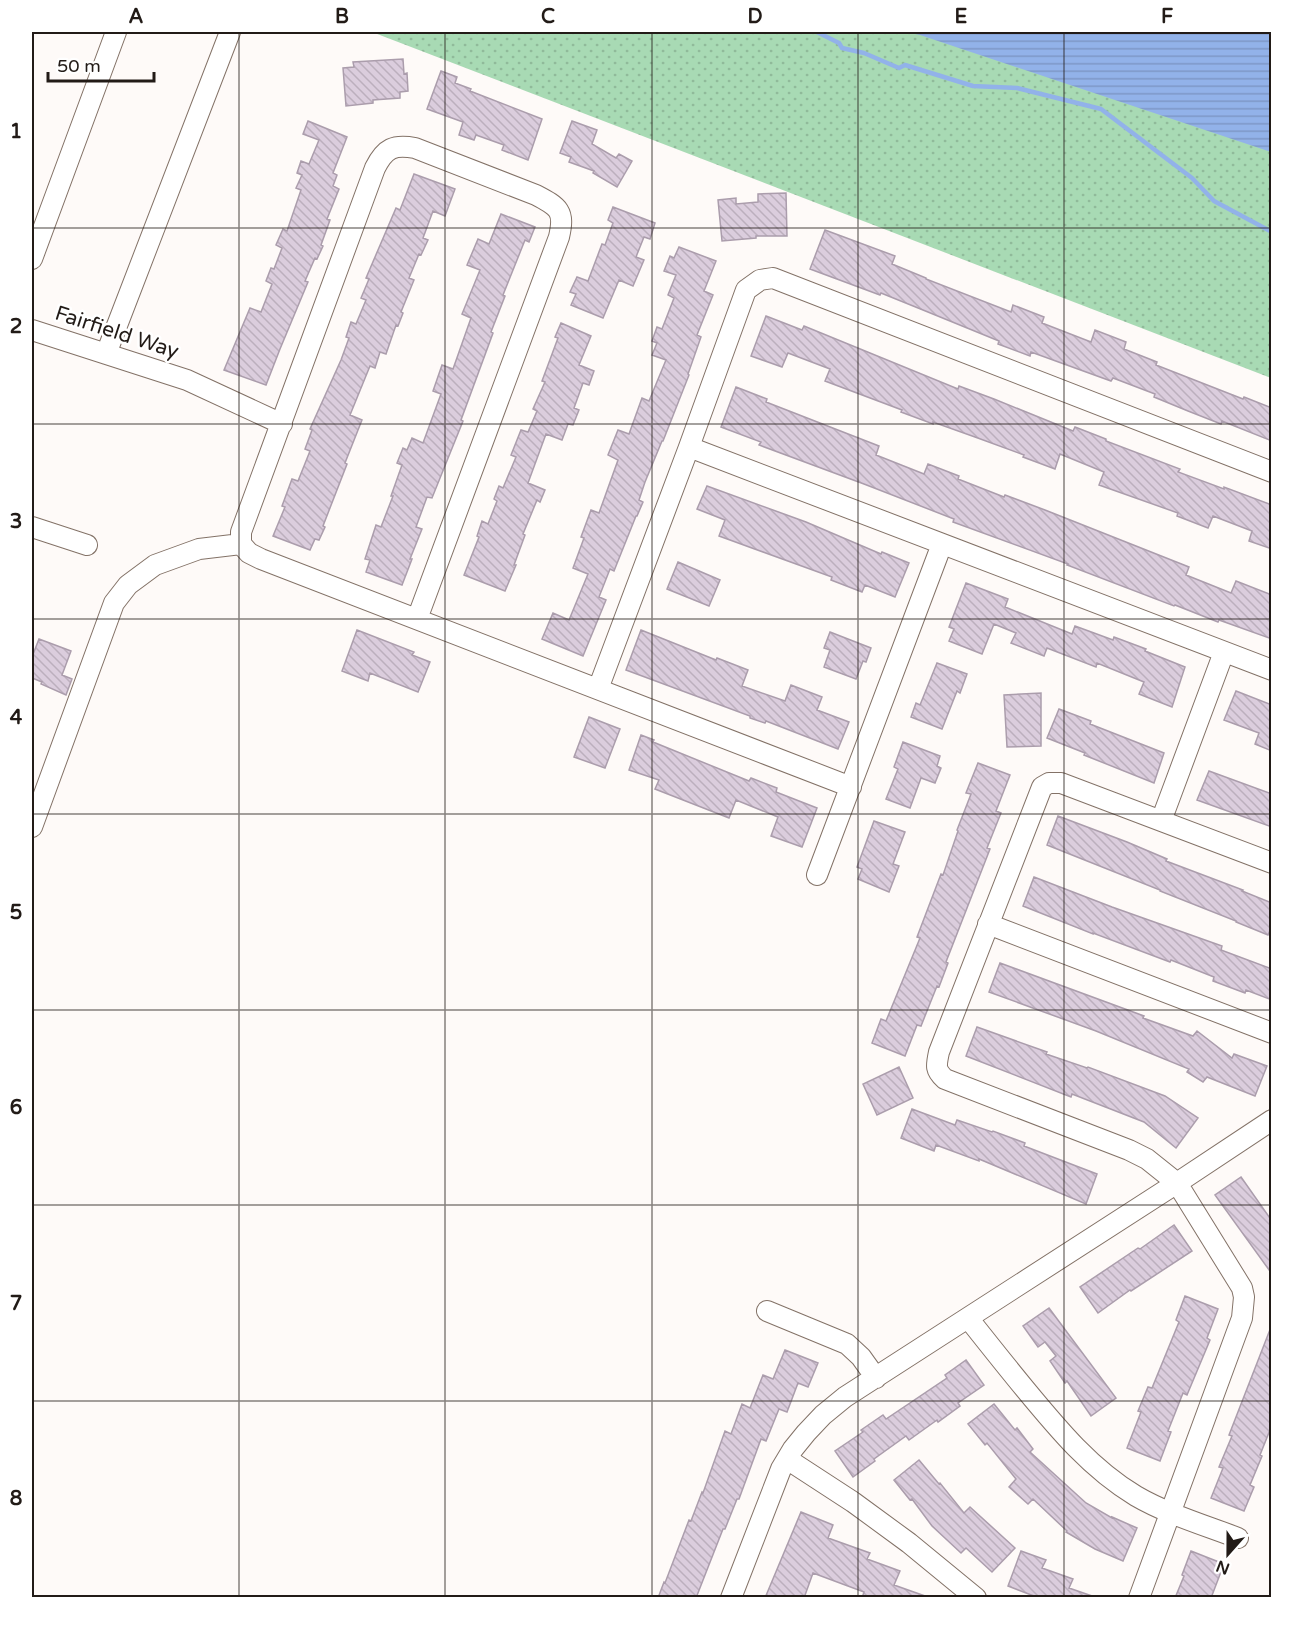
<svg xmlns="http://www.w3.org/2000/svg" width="1303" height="1629" font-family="'Varela Round',sans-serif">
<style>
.grass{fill:url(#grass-dots)}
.water{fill:url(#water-rules)}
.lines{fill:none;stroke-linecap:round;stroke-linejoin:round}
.stream{stroke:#92b2e9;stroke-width:4.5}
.building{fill:url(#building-back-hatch);stroke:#ab9dac;stroke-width:1.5}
.minor-casing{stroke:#837267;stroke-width:22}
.minor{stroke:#fff;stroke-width:20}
.grid{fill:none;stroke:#221b17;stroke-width:1.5;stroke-opacity:0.55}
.labels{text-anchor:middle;stroke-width:5;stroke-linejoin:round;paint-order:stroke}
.street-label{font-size:21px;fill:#221b17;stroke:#fff}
.neatline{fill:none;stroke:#221b17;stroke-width:2}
.grid-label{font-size:20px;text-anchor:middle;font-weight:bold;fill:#221b17}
</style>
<defs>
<pattern id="grass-dots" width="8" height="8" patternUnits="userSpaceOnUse" patternTransform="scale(1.5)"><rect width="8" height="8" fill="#a8dab4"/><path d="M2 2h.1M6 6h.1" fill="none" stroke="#90ba9a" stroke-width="1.8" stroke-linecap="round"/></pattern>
<pattern id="water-rules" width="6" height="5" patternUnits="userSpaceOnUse" patternTransform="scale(1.5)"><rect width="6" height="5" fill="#92b2e9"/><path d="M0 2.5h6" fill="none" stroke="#7e98c7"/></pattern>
<pattern id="building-back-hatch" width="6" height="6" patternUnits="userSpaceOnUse" patternTransform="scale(1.5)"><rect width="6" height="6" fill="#dbcddd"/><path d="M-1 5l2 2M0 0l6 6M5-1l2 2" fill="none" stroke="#bcafbd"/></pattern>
</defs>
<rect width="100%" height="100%" fill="#fefaf8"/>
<path class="grass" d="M372 32H1271V378Z"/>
<path class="water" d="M905 32H1271V152L920 35Z"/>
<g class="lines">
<path class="stream" d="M817 32 839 43 842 48 864 53 899 68 905 65 973 86 1017 88 1101 109 1192 178 1214 201 1272 232"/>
</g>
<path class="building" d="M403 59 404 74 407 73 408 91 400 92V98L373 100V103L346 106 343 68 354 67 353 62Z
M441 71 457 77 455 83 471 89 470 91 542 119 528 160 502 150 504 145 476 135 474 140 459 135 463 122 427 109Z
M308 121 347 137 333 173 337 175 333 186 339 189 327 219 330 220 321 245 323 246 317 259 315 258 305 281 308 282 280 349 266 385 224 370 250 308 261 312 272 284 266 281 271 268 274 269 282 248 276 245 283 229 287 231 301 190 296 188 302 175 297 173 301 161 309 164 319 140 303 134Z
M572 121 597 130 592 144 616 158 619 154 632 161 617 187 593 173 594 171 569 162 571 157 560 153Z
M414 174 455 189 445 216 433 211 423 238 428 240 421 255 419 254 409 278 414 280 401 312 403 313 398 326 396 325 386 354 380 352 375 368 370 366 350 415 362 420 345 463 347 464 323 526 325 527 319 540 315 539 310 550 273 536 285 507 282 506 292 479 298 481 310 451 305 449 312 430 310 429 341 360 349 338 346 337 351 322 356 324 366 300 361 298 369 279 366 278 396 208 400 210Z
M786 193 787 236H756V238L722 241 718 200 736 198V204L758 202V194Z
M613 207 655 223 650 239 644 237 636 257 644 260 633 286 619 280 603 318 571 305 576 294 570 292 577 277 588 281 602 244 605 245 613 223 608 220Z
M501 214 535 227 529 242 525 240 503 295 505 296 491 332 493 333 461 420 463 421 432 498 427 497 416 527 422 529 410 559H412L402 585 366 572 370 560 365 559 376 525 381 527 393 496H391L402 465 397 463 403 448 407 450 412 438 423 443 441 394 433 391 442 365 453 369 471 318 462 314 480 270 467 265 478 239 489 244Z
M825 230 895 256 892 264 926 278V279L1011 312 1013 305 1044 317 1042 323 1091 342 1095 330 1126 342 1124 349 1157 362 1156 365 1243 399 1244 397 1272 408V441L1222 421 1221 424 1188 411 1154 397 1155 394 1113 378 1111 381 1031 352 1030 356 998 344 999 341 923 310 881 293 880 295 810 269Z
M679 247 716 261 704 291 713 295 697 335 701 337 688 374 689 375 663 441H662L645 482 639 500 643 502 637 516H636L614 571 610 569 599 597 606 600 583 656 542 639 553 613 569 620 588 574 573 568 584 538 581 537 591 510 599 513 618 460 608 455 618 430 629 434 642 398 649 401 666 360 652 355 657 343 652 341 657 327 662 329 674 298 668 295 676 275 664 271 670 256 674 258Z
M766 316 802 330 804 326 958 389 959 386 994 399 1073 431 1075 427 1106 439V441L1180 469 1178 472 1224 489V487L1272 505V549L1249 541 1252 531 1213 516 1208 528 1177 516 1178 513 1099 485 1104 472 1060 454 1055 469 1023 457 1024 455 975 437 933 422V424L901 412 902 410 825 381 830 369 788 353 782 367 751 356Z
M561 323 591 336 579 365 594 371 589 385 583 383 574 408 579 410 573 425 568 424 562 440 546 434 528 483 545 490 540 502 537 500 523 534 525 535 514 565H516L505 591 464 575 479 537 477 536 482 521 488 524 497 501 494 499 499 486 503 488 516 457 511 455 521 430 528 432 537 411 533 409 545 382 542 381 558 338 555 337Z
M736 387 767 399 766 402 879 446 876 455 924 474 928 464 959 476 958 479 1004 497 1005 495 1045 510 1189 567 1186 575 1231 593 1236 581 1272 595V639L1219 620 1218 622 1175 605 1174 606 1067 565 1068 564 953 522 954 519 864 484 759 445 761 442 721 427Z
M707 486 806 522 881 554 882 552 909 563 895 597 865 585 862 592 831 580 832 577 719 536 725 520 697 509Z
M678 562 720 580 709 606 667 589Z
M966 583 1008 599 1005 607 1072 634 1075 626 1113 640 1114 637 1146 649 1145 651 1185 667 1172 707 1139 694 1144 682 1097 663 1096 667 1047 648 1044 656 1011 643 1016 633 994 624 982 654 949 641 954 629 949 627Z
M357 630 414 652 412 655 430 662 418 692 370 673 368 681 342 671Z
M641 630 716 660 717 658 748 670 742 686 785 701 791 685 822 697 817 710 849 722 838 749 766 721 765 723 750 718V716L626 670Z
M830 632 871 648 866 662 863 661 856 679 824 667 830 650 824 648Z
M39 639 71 651 62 675 72 679 66 695 41 684 42 682 32 678V657Z
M937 663 967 674 960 693 957 691 942 729 911 717 916 703 920 705Z
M1236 691 1272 705V751L1255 744 1259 733 1224 720Z
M1041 693V746L1007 747 1004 695Z
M1059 709 1091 721 1090 724 1164 753 1154 783 1084 755 1085 753 1047 738Z
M589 717 620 729 605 768 574 757Z
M641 735 654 740 653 742 749 781 751 778 777 788 776 792 817 808 802 847 771 836 778 817 736 800 729 818 655 789 659 780 629 770Z
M903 742 940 756 937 766 941 768 935 783 921 778 910 808 886 799 898 769 894 767Z
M978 763 1010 775 996 811 1001 813 987 848 990 849 946 962 948 963 939 987 937 986 921 1026 917 1025 905 1056 872 1043 881 1019 886 1021 920 938 917 937 941 874 943 875 958 831 957 830 971 794 966 793Z
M1209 771 1272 794V827L1197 800Z
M1058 816 1127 842 1167 859 1166 861 1243 890 1242 891 1272 903V926L1268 935 1236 922V921L1160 891V890L1047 845Z
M874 821 905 832 893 864 899 866 889 892 858 879 862 869 857 867Z
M1034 877 1112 907 1222 946 1221 950 1272 969V1000L1246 990 1245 993 1213 981 1214 977 1171 960 1170 962 1093 933V934L1023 906Z
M1000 963 1144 1016 1143 1018 1193 1036 1197 1031 1232 1058 1234 1054 1267 1066 1255 1096 1207 1077 1203 1082 1187 1072 1189 1069 1096 1031 989 992Z
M977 1027 1047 1052 1046 1054 1087 1068 1088 1067 1165 1096 1198 1118 1176 1148 1144 1122 1072 1094 1071 1097 966 1056Z
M899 1067 913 1098 877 1115 863 1084Z
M912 1109 955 1125 957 1120 992 1132 993 1131 1025 1143 1024 1146 1097 1174 1086 1204 979 1159V1161L936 1145 934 1151 901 1138Z
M1241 1177 1272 1221V1274L1215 1195Z
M1174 1225 1192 1251 1131 1291 1130 1290 1098 1313 1080 1287 1138 1248 1140 1249Z
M1185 1296 1218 1309 1207 1338 1210 1340 1187 1395 1183 1393 1168 1431 1171 1432 1160 1461 1127 1448 1141 1412 1138 1411 1148 1387 1152 1388 1179 1322 1176 1320Z
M1049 1308 1116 1398 1091 1416 1067 1381 1065 1383 1050 1361 1056 1356 1045 1342 1038 1347 1023 1326Z
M1271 1327 1272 1425 1260 1455 1262 1456 1250 1485 1254 1487 1244 1511 1211 1498 1223 1468 1219 1467 1232 1436 1229 1435Z
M785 1350 818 1363 808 1387 798 1383 787 1412 779 1409 766 1441 761 1439 739 1499H737L725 1529H723L696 1598H658L664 1582 665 1583 689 1520 691 1521 702 1492 703 1493 725 1431 731 1434 742 1404 750 1408 763 1375 773 1379Z
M966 1360 984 1385 958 1403 960 1406 938 1422 937 1420 909 1440 906 1436 874 1459 875 1461 853 1477 835 1451 863 1432 861 1430 883 1415 886 1419 947 1378 945 1375Z
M994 1404 1015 1430 1017 1428 1033 1449 1030 1452 1086 1503 1112 1518V1517L1137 1528 1123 1561 1095 1549 1066 1532 1067 1531 1033 1499 1028 1504 1009 1487 1016 1479 987 1443 985 1445 968 1424Z
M919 1460 939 1484 940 1483 964 1513 970 1507 1015 1548 992 1572 966 1548 961 1553 932 1526 912 1499 910 1500 894 1480Z
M801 1512 833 1525 828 1538 870 1553 867 1559 900 1571 894 1585 925 1596 924 1598H862L864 1592 813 1573 804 1598H765Z
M1021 1551 1046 1560 1042 1568 1073 1579 1069 1588 1092 1596 1091 1598H1039L1008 1586Z
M1191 1551 1224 1564 1211 1598H1175L1184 1576 1182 1575Z"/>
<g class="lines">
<defs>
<path id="minor" d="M32 259 116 32
M32 330 187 380 282 424
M106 354 230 32
M689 447 1272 670
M32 527 87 545
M417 619 559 237C565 211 559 207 536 195L415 148C394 144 385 148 375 168L241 532V544L249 553 261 559 851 787
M598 689 689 447 746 290 760 280 773 278 1272 472
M1161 821 1224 652
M32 827 114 603 128 585 155 565 199 549 241 544
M817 875 942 544
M988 924 1272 1033
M767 1311 847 1344 861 1357 876 1378
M968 1318C987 1342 1006 1366 1025 1389 1058 1429 1091 1469 1136 1496 1167 1514 1204 1525 1238 1538
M787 1459 853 1502 909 1543 976 1598
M731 1598 781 1469 793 1449 806 1433 823 1415 845 1397 1177 1183 1272 1120
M1139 1598 1242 1318 1244 1297 1242 1288 1177 1183 1147 1159 1129 1150 945 1079C935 1070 936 1066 939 1052L1042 787 1049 783H1061L1272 863"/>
</defs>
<use href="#minor" class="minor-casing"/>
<use href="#minor" class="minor"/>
</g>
<path class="grid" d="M239 32V1598M445 32V1598M652 32V1598M858 32V1598M1064 32V1598M32 228H1272M32 424H1272M32 619H1272M32 814H1272M32 1010H1272M32 1205H1272M32 1401H1272"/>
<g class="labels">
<g class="street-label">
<text transform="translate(117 332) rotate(18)" y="7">Fairfield Way</text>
</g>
</g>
<rect width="1303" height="1629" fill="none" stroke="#ffffff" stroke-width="66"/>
<g transform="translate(1228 1554) rotate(201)" stroke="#ffffff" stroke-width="4.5" paint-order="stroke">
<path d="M0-4.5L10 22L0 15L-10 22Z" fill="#221b17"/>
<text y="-9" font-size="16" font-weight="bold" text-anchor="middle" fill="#221b17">N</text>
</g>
<path d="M48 72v9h106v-9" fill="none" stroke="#221b17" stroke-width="3"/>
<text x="57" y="72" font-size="18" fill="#221b17" stroke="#ffffff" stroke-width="4.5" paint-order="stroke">50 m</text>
<rect x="33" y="33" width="1237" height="1563" class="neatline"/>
<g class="grid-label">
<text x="136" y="23">A</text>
<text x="342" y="23">B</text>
<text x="548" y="23">C</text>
<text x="755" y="23">D</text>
<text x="961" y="23">E</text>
<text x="1167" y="23">F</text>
<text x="16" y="138">1</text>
<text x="16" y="333">2</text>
<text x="16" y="528">3</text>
<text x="16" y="724">4</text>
<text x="16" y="919">5</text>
<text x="16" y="1114">6</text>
<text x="16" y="1310">7</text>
<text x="16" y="1505">8</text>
</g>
</svg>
